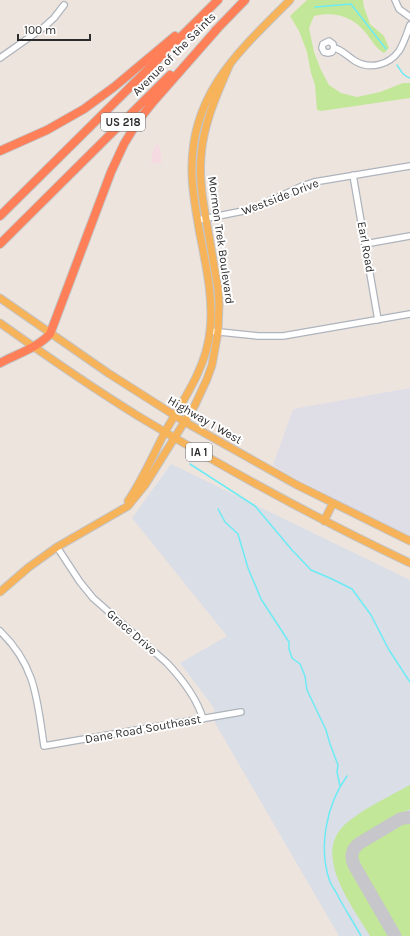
<svg xmlns="http://www.w3.org/2000/svg" width="410" height="936" font-family="Karla,sans-serif">
<style>
.industrial{fill:#dfdee7}
.medical{fill:#f5dbe1}
.airport{fill:#d9dee7}
.green{fill:#c3e798}
.lines{fill:none;stroke-linecap:round;stroke-linejoin:round}
.stream{stroke:#6debf4;stroke-width:1.5}
.taxiway{stroke:#c7c6ca;stroke-width:13}
.minor-casing{stroke:#aeb4bc;stroke-width:8}
.major-casing{stroke:#c4c4c4;stroke-width:9}
.highway-casing{stroke:#c4c4c4;stroke-width:10}
.minor{stroke:#fff;stroke-width:5.5}
.major{stroke:#f7b35a;stroke-width:7}
.highway{stroke:#ff7f58;stroke-width:8}
.labels{text-anchor:middle;stroke-width:4;stroke-linejoin:round;paint-order:stroke}
.shield{fill:#fff;stroke:#6b6b6b;stroke-width:1}
.shield-label{font-size:11px;font-weight:bold;fill:#2c2c2c}
.street-label{font-size:12px;fill:#2c2c2c;stroke:#fff}
</style>
<rect width="100%" height="100%" fill="#eee4de"/>
<path class="industrial" d="M410 388V537L340 502 295 478 273 465 293 409Z"/>
<path class="medical" d="M156 144H158L159 148H160L162 162 156 164 151 163 153 149H155Z"/>
<path class="airport" d="M171 464 410 580V936H339L215 723 214 708 180 663 227 636 132 518Z"/>
<path class="green" d="M307 0H363L364 7 370 24 384 36 389 48 384 53C375 48 372 40 365 32 353 16 333 11 314 16L309 28 314 52 321 70 329 85 341 93 357 97 380 92 403 83H410V98L321 111 317 110 315 85 311 73 307 52 299 31 290 16Z
M410 785V809C398 816 359 835 352 845 347 852 348 859 350 866L391 936H370C354 909 316 860 340 830 352 814 392 795 410 785Z
M404 822H410V936H400L363 873 357 857 358 852 361 849 371 840Z"/>
<g class="lines">
<path class="stream" d="M315 7 351 4 386 49
M397 65C401 71 403 76 410 78
M190 464 255 506 292 550 311 570 332 579 352 589 371 615 389 650 410 682
M218 509 225 522 238 534 248 568 261 599 289 642V649L292 658 300 664 305 676 307 690 326 730 330 744 338 765 337 772 340 786
M347 776C326 805 318 848 330 882 333 888 337 893 339 898 346 911 354 923 361 936"/>
<path class="taxiway" d="M395 936 354 865C350 856 352 848 360 843L400 819 410 817"/>
<defs>
<path id="minor" d="M395 0 399 9 410 17
M334 48 332 52 328 53 324 52 322 48 323 44 329 41 333 44 334 48C343 50 348 57 355 61 370 70 389 65 399 51 404 43 407 33 410 25
M0 58 44 27 54 18 64 5
M353 175 378 320
M198 220 253 209 302 186 314 182 410 166
M365 244 410 236
M210 331 258 336H283L410 314
M57 547 80 582 93 598 167 663C182 679 197 698 203 719
M0 631C36 666 37 699 44 746L241 712"/>
<path id="major" d="M0 298 108 373 185 422 297 485 410 541
M0 323C45 355 91 387 138 416 226 469 317 519 410 563
M128 501C143 479 153 455 165 432 183 400 206 369 210 331 214 297 205 262 199 229 196 210 192 192 192 172 190 94 239 51 290 0
M324 521 333 503
M0 592 29 567 57 547 128 506 145 485 195 405 207 379 212 365 218 332 219 304 218 288C214 267 211 246 207 225 203 202 199 180 201 157 203 124 217 94 230 64"/>
<path id="highway" d="M215 31 245 0
M0 151 47 130 84 109 114 87 175 36
M0 216 218 0
M0 244 170 75
M0 363C17 354 37 348 50 334L111 172 124 144 138 121 153 102 218 28"/>
</defs>
<use href="#minor" class="minor-casing"/>
<use href="#major" class="major-casing"/>
<use href="#highway" class="highway-casing"/>
<use href="#minor" class="minor"/>
<use href="#major" class="major"/>
<use href="#highway" class="highway"/>
</g>
<g class="labels">
<g class="shield">
<rect x="101" y="113" width="44" height="18" rx="3"/>
<rect x="186" y="443" width="26" height="18" rx="3"/>
</g>
<g class="shield-label">
<text x="123" y="126">US 218</text>
<text x="199" y="456">IA 1</text>
</g>
<g class="street-label">
<text transform="translate(174 54) rotate(-45)" y="4">Avenue of the Saints</text>
<text transform="translate(280 197) rotate(-21)" y="4">Westside Drive</text>
<text transform="translate(221 240) rotate(82)" y="4">Mormon Trek Boulevard</text>
<text transform="translate(366 247) rotate(80)" y="4">Earl Road</text>
<text transform="translate(205 420) rotate(30)" y="4">Highway 1 West</text>
<text transform="translate(132 632) rotate(41)" y="4">Grace Drive</text>
<text transform="translate(143 729) rotate(-10)" y="4">Dane Road Southeast</text>
</g>
</g>
<path d="M18 34v6h72v-6" fill="none" stroke="#2c2c2c" stroke-width="2"/>
<text x="24" y="34" font-size="12" fill="#2c2c2c" stroke="#ffffff" stroke-width="3" paint-order="stroke">100 m</text>
</svg>
